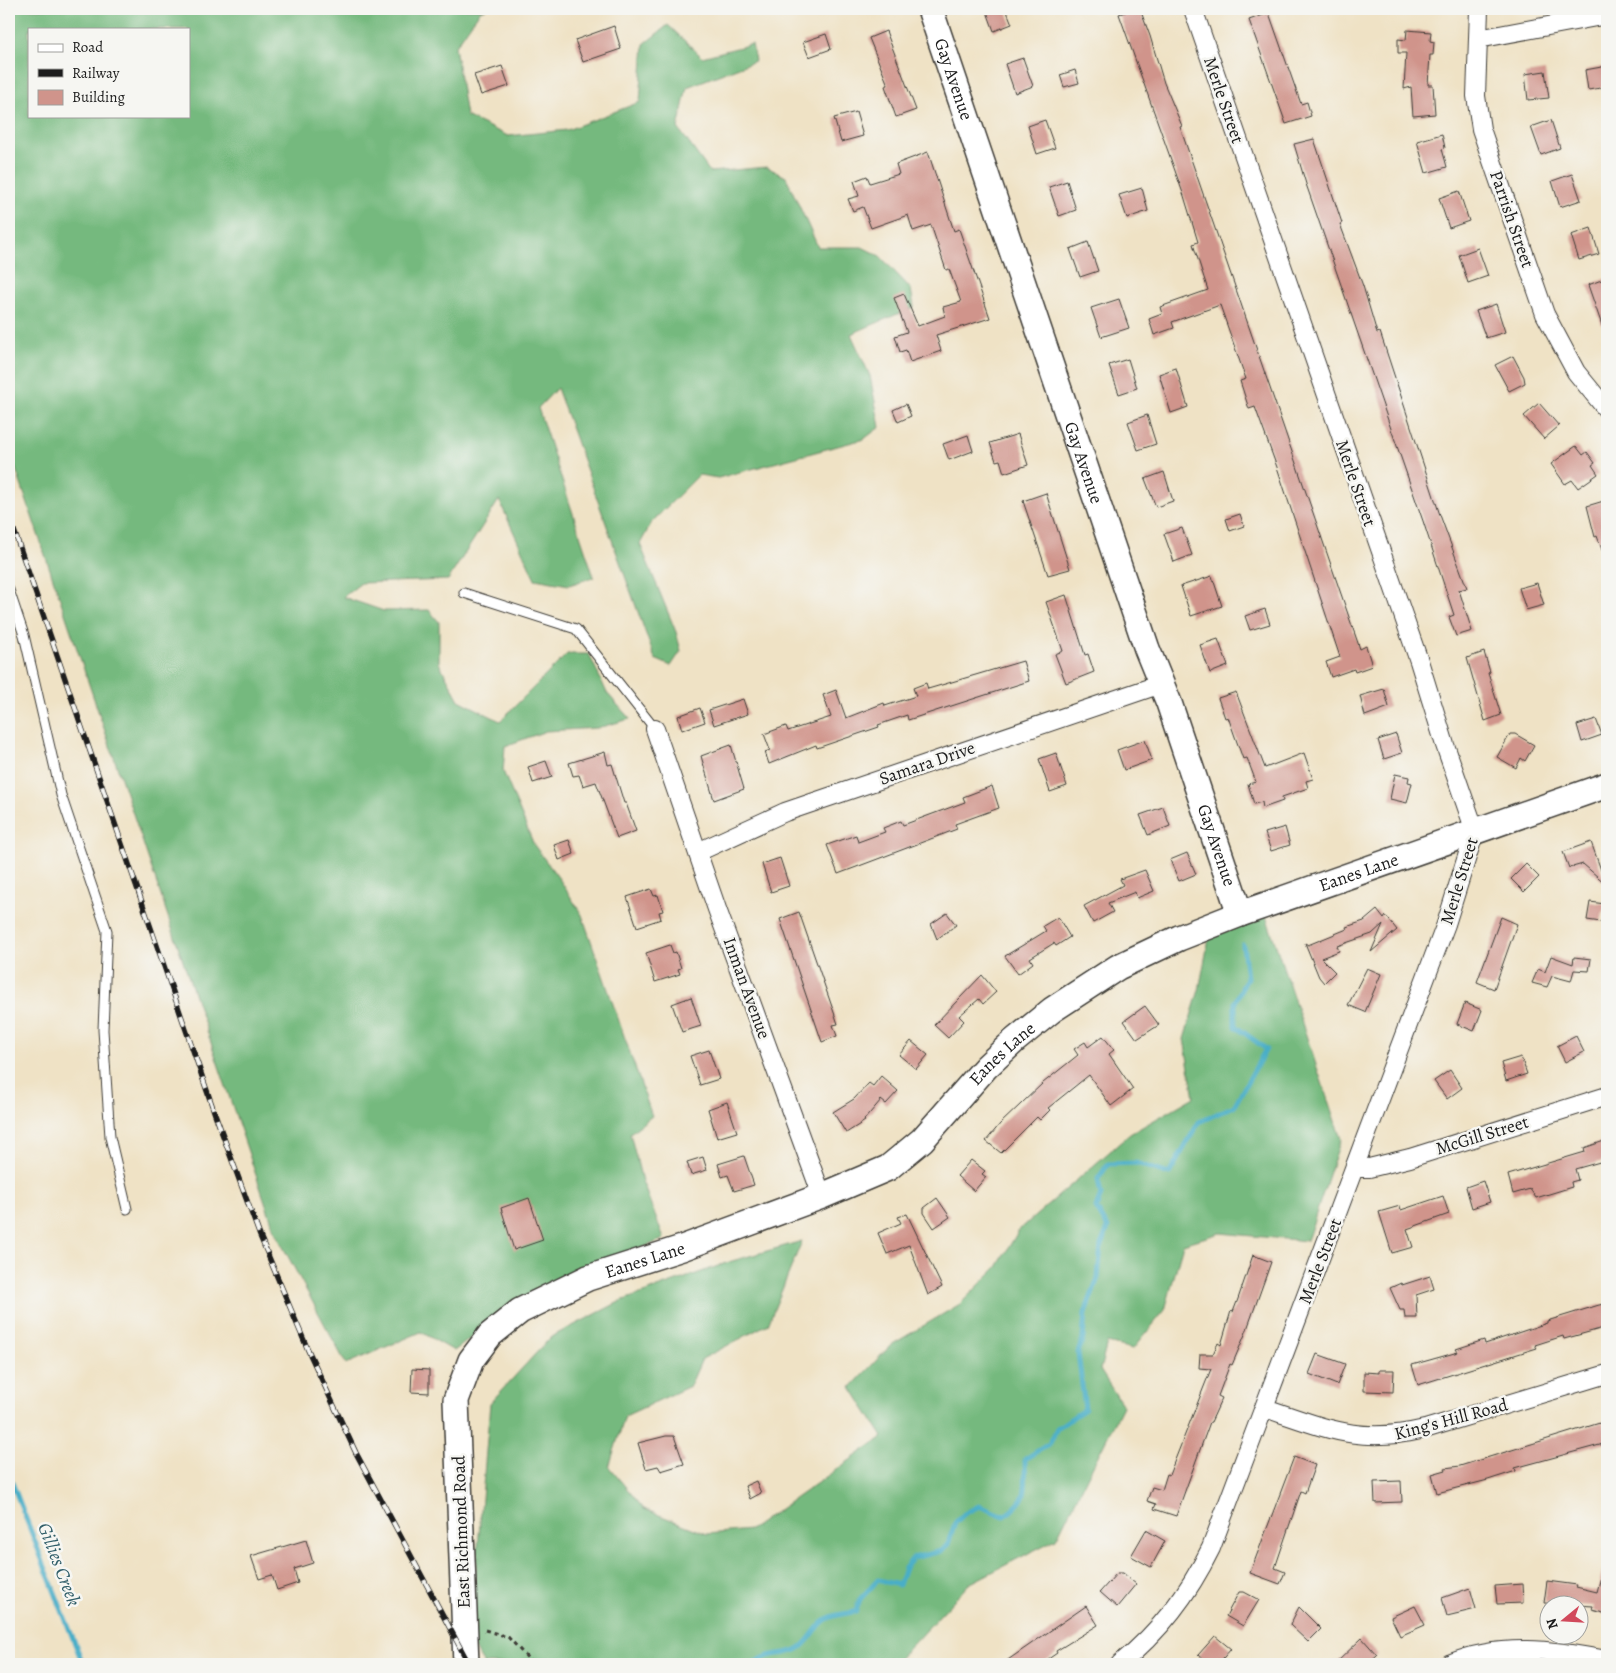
<svg xmlns="http://www.w3.org/2000/svg" width="1616" height="1673" font-family="Alegreya,serif">
<style>
.forest{fill:#75b97e;stroke:#486a4d;fill-rule:evenodd}
.lines{fill:none;stroke-linecap:round;stroke-linejoin:round}
.stream{stroke:#48aec7;stroke-width:5}
.building{fill:#d0948b}
.lane-casing{stroke:#3c3a35;stroke-width:11}
.street-casing{stroke:#3c3a35;stroke-width:20}
.secondary-casing{stroke:#3c3a35;stroke-width:28}
.path{stroke:#3c3a35;stroke-width:3;stroke-dasharray:4 4;stroke-linecap:butt}
.lane{stroke:#fff;stroke-width:9}
.street{stroke:#fff;stroke-width:18}
.secondary{stroke:#fff;stroke-width:25}
.rail-casing{stroke:#1c1c1c;stroke-width:5.5}
.rail{stroke:#f6f6f2;stroke-width:4;stroke-dasharray:11;stroke-linecap:butt}
.labels{text-anchor:middle;stroke-width:5;stroke-linejoin:round;paint-order:stroke}
.street-label{font-size:18px;fill:#1c1c1c;stroke:#f6f6f2}
.water-label{font-size:19px;font-style:italic;fill:#305e69;stroke:#f6f6f2}
</style>
<rect width="100%" height="100%" fill="#f6f6f2"/>
<filter id="ink" filterUnits="userSpaceOnUse"><feTurbulence type="fractalNoise" baseFrequency=".02" numOctaves="2"/><feDisplacementMap in="SourceGraphic" scale="10" xChannelSelector="R" yChannelSelector="G"/><feConvolveMatrix kernelMatrix="1 2 1 2 8 2 1 2 1" color-interpolation-filters="sRGB"/></filter>
<filter id="wash" filterUnits="userSpaceOnUse"><feTurbulence type="fractalNoise" baseFrequency=".0096" numOctaves="4" result="noise"/><feDisplacementMap in="SourceGraphic" scale="20" xChannelSelector="R" yChannelSelector="G"/><feGaussianBlur stdDeviation="1.12" result="paint"/><feColorMatrix in="noise" values="0 0 0 0 0 0 0 0 0 0 0 0 0 0 0 0 0 1.4 0 .05"/><feComposite in="paint" operator="in"/></filter>
<g filter="url(#wash)">
<rect width="100%" height="100%" fill="#efe2c5"/>
<path class="forest" d="M9 9H486L480 11 455 47 466 116 508 136 567 130 640 102 644 44 668 25 702 57 752 44 755 61 687 87 678 128 710 172 767 167 786 177 818 247H862L880 256 911 289 914 307 851 334 870 376 880 427 864 439 718 478 699 475 652 522 640 544 676 632 681 651 671 666 655 659 557 388 538 408 594 577 569 585 535 579 499 500 448 580 361 583 343 597 384 611 429 610 439 622V663L459 700 500 721 567 654H589L607 693 630 719 597 728 546 731 505 746 503 771 534 845 560 880 582 915 652 1116 630 1133 642 1181 664 1239 532 1292 454 1351 421 1332 346 1364 276 1234 9 449ZM29 29H189V116H29Z
M1266 916 1341 1139 1307 1241 1220 1233 1183 1244 1165 1310 1133 1349 1107 1343 1100 1370 1123 1406 1056 1539 969 1584 894 1664H484L470 1642 490 1403 551 1337 621 1301 732 1261 802 1241 768 1324 702 1359 690 1386 625 1416 609 1467 644 1509 707 1534 750 1530 883 1437 851 1387 891 1345 960 1304 997 1267 1019 1230 1130 1134 1194 1097 1184 1039 1199 990 1209 938Z"/>
<g class="lines">
<path class="stream" d="M9 1475 83 1664
M754 1664C772 1650 782 1657 798 1649 809 1643 814 1629 824 1621 834 1613 845 1615 856 1611L860 1599 878 1580 899 1585 905 1568 913 1558 942 1551 948 1544 955 1523 964 1514 979 1506 1004 1516C1031 1498 1025 1489 1025 1459L1050 1443 1057 1428 1085 1409 1078 1353 1083 1338 1085 1313 1098 1278 1101 1245 1108 1228 1096 1208 1101 1195 1098 1179 1108 1164 1136 1163 1169 1174 1199 1122 1234 1106 1266 1049 1235 1026V1002L1247 978 1243 945"/>
</g>
<g id="blocks">
<path class="building" d="M986 9H1006L1012 24 994 31Z
M1134 9H1140L1150 36 1164 83 1182 126 1180 127 1360 649 1366 646 1372 666 1355 672 1354 669 1331 677 1326 662 1340 657 1278 470 1255 407 1249 409 1240 381 1246 379 1220 305 1172 322 1174 328 1154 335 1149 319 1162 314 1160 307 1208 290 1193 244 1198 242 1184 196 1119 14Z
M1269 13 1301 104 1307 102 1311 116 1286 124 1249 20Z
M614 26 621 49 583 62 575 40Z
M1407 30 1431 32 1430 41 1434 42 1433 55H1430L1428 85H1433L1435 114 1413 116 1411 87 1404 89 1406 53H1398V39L1406 40Z
M886 31 916 110 896 117 885 86 888 85 869 38Z
M826 34 831 49 809 57 803 42Z
M1023 58 1033 86 1015 93 1005 64Z
M502 66 509 86 481 95 474 75Z
M1607 66V87L1588 90 1585 70Z
M1075 70 1079 83 1064 87 1060 75Z
M1545 71 1549 98 1528 100 1525 74Z
M856 112 863 136 841 142 834 118Z
M1045 120 1055 148 1037 154 1028 126Z
M1551 120 1560 148 1541 155 1531 127Z
M1442 134 1445 148 1442 149 1447 167 1426 173 1417 141Z
M1314 139 1342 223 1340 224 1363 286 1377 333 1380 332 1440 515 1467 588 1459 590 1472 631 1456 636 1449 617 1454 615 1423 521 1306 184 1294 144Z
M928 152 954 231 959 229 990 318 936 335 941 351 910 362 906 350 900 352 895 336 907 332 894 298 904 294 918 326 945 316 943 307 961 302 949 269 946 270 931 225 913 231 908 215 871 228 863 207 853 211 848 199 859 196 854 181 867 176 870 183 899 174 896 164Z
M1572 174 1581 200 1560 207 1552 181Z
M1067 181 1076 210 1059 216 1049 187Z
M1142 188 1148 211 1127 218 1119 195Z
M1459 191 1469 221 1449 228 1439 198Z
M1591 228 1599 254 1579 260 1571 235Z
M1088 242 1098 271 1080 277 1070 249Z
M1478 248 1488 276 1468 283 1459 255Z
M1607 278V333L1605 334 1588 285Z
M1119 299 1129 328 1101 337 1091 308Z
M1496 304 1505 332 1486 338 1476 311Z
M1513 356 1524 377 1525 383 1509 391 1495 365Z
M1128 359 1137 388 1119 394 1109 365Z
M1176 368 1188 407 1171 413 1159 374Z
M1539 403 1559 426 1544 439 1524 416Z
M906 404 911 416 898 422 893 410Z
M1147 415 1156 444 1138 450 1128 422Z
M1018 434 1028 465 1004 473 1000 460 996 461 990 443Z
M968 435 973 451 949 460 943 444Z
M1576 446 1583 455 1587 452 1595 463 1592 465 1598 474 1578 488 1572 480 1565 484 1551 464Z
M1164 472 1173 501 1156 507 1145 479Z
M1046 493 1070 569 1048 575 1023 501Z
M1607 500V558H1605L1597 536 1595 537 1587 506Z
M1240 514 1244 526 1230 531 1226 519Z
M1182 528 1192 555 1174 562 1164 534Z
M1212 576 1222 606 1191 616 1181 586Z
M1537 583 1544 605 1526 610 1519 588Z
M1066 595 1085 655 1088 654 1094 672 1066 683 1055 654 1063 651 1046 602Z
M1265 609 1270 624 1250 630 1245 616Z
M1218 639 1228 666 1210 673 1200 645Z
M1484 652 1490 672 1488 673 1501 715 1485 721 1467 658Z
M1023 661 1029 681 908 720 907 715 878 725 879 727 817 748 816 745 769 764 765 752 770 750 764 734 786 726 788 731 831 717 823 695 836 690 846 718 884 703 885 706 916 696 913 688 926 683 928 689Z
M1384 689 1389 707 1365 716 1360 696Z
M1236 692 1265 768 1304 753 1313 779 1306 781 1308 788 1282 797 1283 801 1263 808 1262 802 1254 804 1248 784 1256 782 1247 758 1243 759 1228 717 1225 718 1218 698Z
M743 699 748 714 714 725 709 710Z
M700 708 705 722 682 730 678 716Z
M1596 719 1602 735 1582 742 1577 725Z
M1396 734 1402 753 1384 759 1378 740Z
M1510 734H1515L1534 745 1525 761 1521 758 1516 768 1497 757Z
M1145 740 1152 760 1124 770 1117 750Z
M731 745 744 789 714 800 701 756Z
M605 752 608 765 612 764 624 803H626L636 831 617 838 596 782 583 786 579 775 573 776 569 763Z
M1056 753 1067 786 1050 792 1039 759Z
M546 761 552 777 533 783 528 767Z
M1395 774 1409 777 1408 782 1412 783 1407 803 1390 799Z
M992 786 999 808 955 824 957 829 838 874 827 845 856 835 858 842 885 832 883 828 901 821 903 825 965 802 963 797Z
M1163 807 1170 826 1148 835 1140 815Z
M1285 827 1290 845 1271 851 1265 833Z
M569 840 574 854 559 860 554 845Z
M1591 842 1606 884 1583 864 1569 868 1563 852Z
M1187 853 1196 874 1179 881 1170 860Z
M780 858 789 886 771 892 762 864Z
M1526 864 1539 877 1524 892 1511 879Z
M1145 870 1154 891 1137 898 1135 892 1108 903 1113 912 1093 923 1084 906 1123 885 1120 879Z
M651 889 654 896 658 895 663 911 659 912 661 919 637 927 627 897Z
M1590 902 1605 904 1601 922 1587 920Z
M1377 910 1384 919 1386 916 1397 930 1371 952 1383 924 1372 934 1337 946 1339 951 1321 958 1335 972 1324 983 1319 977 1305 943 1308 945 1347 929 1346 927 1364 921Z
M799 912 838 1024 833 1025 837 1036 822 1042 780 919Z
M947 913 956 925 937 939 931 924Z
M1058 917 1070 937 1056 946 1054 943 1030 958 1033 963 1018 974 1005 956 1046 931 1043 926Z
M1501 917 1517 924 1494 989 1477 982Z
M670 945 673 953 676 952 681 968 678 969 680 974 655 982 646 953Z
M1551 956 1573 964 1574 957 1591 959 1589 971 1574 970 1571 981 1552 976 1547 987 1532 983 1538 969 1545 972Z
M1367 968 1381 974 1365 1012 1348 1005Z
M982 975 996 992 983 1004 979 999 959 1016 964 1021 948 1038 934 1025Z
M691 997 701 1026 682 1032 672 1004Z
M1465 1003 1482 1010 1474 1031 1457 1024Z
M1145 1006 1159 1025 1137 1039 1124 1021Z
M1103 1036 1114 1050 1109 1054 1133 1089 1111 1106 1089 1075 1048 1108 1050 1110 1040 1120 1037 1117 1001 1153 986 1141 1000 1124 1043 1083 1078 1055 1074 1049 1085 1042 1088 1047Z
M1576 1036 1584 1052 1565 1062 1557 1046Z
M911 1041 928 1055 916 1069 899 1055Z
M709 1050 719 1079 700 1085 690 1056Z
M1521 1057 1527 1074 1506 1081 1501 1063Z
M1450 1070 1462 1088 1447 1099 1434 1081Z
M881 1076 898 1091 886 1104 881 1100 864 1120 865 1121 846 1133 833 1112 854 1099 869 1083 873 1086Z
M727 1102 737 1132 717 1138 708 1109Z
M1607 1140V1160L1575 1169 1578 1180 1571 1182 1572 1187 1536 1198 1530 1189 1513 1194 1508 1175 1585 1152 1584 1148Z
M744 1156 754 1185 734 1191 728 1175 722 1177 718 1164Z
M703 1157 707 1170 691 1175 687 1162Z
M971 1160 985 1171 982 1174 986 1177 974 1191 957 1176Z
M1483 1181 1490 1202 1472 1208 1466 1187Z
M1443 1196 1449 1214 1407 1229 1413 1247 1392 1253 1379 1212 1400 1206 1401 1210Z
M529 1198 543 1240 514 1250 501 1208Z
M937 1198 950 1217 934 1228 924 1213V1208Z
M907 1214 942 1287 928 1295 909 1245 887 1254 878 1233 901 1223 898 1217Z
M1253 1255 1271 1262 1246 1332 1232 1365 1230 1364 1218 1396 1222 1398 1211 1422H1210L1176 1516 1154 1509 1156 1504 1147 1501 1152 1487 1162 1490 1167 1474 1169 1475 1211 1369 1199 1368 1200 1354H1213L1218 1343 1221 1345 1231 1311 1233 1312 1238 1299Z
M1430 1276 1434 1289 1416 1295 1417 1318H1405L1404 1310H1400L1390 1288 1401 1283 1402 1285Z
M1607 1304V1327L1564 1339 1563 1336 1535 1345 1537 1348 1418 1385 1412 1365 1458 1352 1456 1349 1484 1340 1485 1344 1547 1323V1321L1599 1305Z
M1317 1354 1345 1364 1337 1385 1309 1374Z
M412 1369 429 1370V1393L411 1392Z
M1379 1370H1394L1393 1392 1364 1391V1372L1379 1373Z
M1603 1422 1607 1443 1515 1468 1516 1471 1488 1480 1437 1493 1432 1474 1446 1470 1445 1468 1460 1466Z
M666 1436H674L684 1464 661 1471 658 1466 646 1469 638 1443Z
M1294 1457 1315 1465 1305 1493 1301 1491 1280 1553 1275 1568 1285 1572 1280 1584 1250 1573Z
M756 1481 761 1493 750 1499 745 1486Z
M1401 1481 1402 1502 1375 1503 1374 1482Z
M1146 1530 1165 1541 1151 1567 1131 1556Z
M306 1540 313 1563 294 1569 298 1583 277 1590 272 1575 259 1579 251 1556Z
M1603 1569 1607 1570V1614L1592 1610 1593 1606 1544 1603 1547 1581 1577 1585 1576 1587 1597 1592Z
M1117 1573H1122L1136 1584 1117 1607 1100 1592Z
M1522 1584 1523 1603 1497 1604 1495 1586Z
M1470 1588 1476 1609 1447 1616 1442 1598Z
M1239 1592H1244L1259 1600 1243 1626 1226 1616Z
M1086 1606 1098 1625 1056 1651 1057 1653 1041 1664H1002Z
M1415 1606 1425 1625 1400 1636 1391 1617Z
M1299 1607 1321 1629 1308 1642 1290 1625Z
M1215 1636 1231 1649 1218 1664H1208L1198 1655Z
M1362 1638 1377 1655 1367 1664H1335Z"/>
</g>
</g>
<g filter="url(#ink)">
<use href="#blocks" fill-opacity="0" stroke="#3c3a35" stroke-width="1"/>
<g class="lines">
<defs>
<path id="lane" d="M9 590 24 635 61 795 107 931 103 1030 110 1137 127 1209
M464 593 576 629 655 729"/>
<path id="street" d="M1479 9 1476 96 1481 129 1545 314 1576 372 1607 410
M1478 39 1607 15
M655 729 717 909 822 1196
M698 852 785 812 1161 684
M1355 1168H1369L1410 1158 1607 1096
M1265 1408C1326 1428 1358 1445 1425 1429L1607 1374
M1120 1664C1160 1631 1188 1595 1211 1548L1446 924 1475 831 1445 745 1419 661 1193 9
M1449 1664C1501 1642 1554 1650 1607 1660"/>
<g id="secondary">
<path id="s1" d="M930 9 1147 649 1169 703 1240 914"/>
<path id="s2" d="M466 1664 456 1400 471 1360 490 1335 520 1311 588 1278 682 1248 822 1196 888 1168 922 1140 986 1067 1014 1041 1052 1010 1118 967 1179 938 1240 914 1607 785"/>
</g>
</defs>
<use href="#lane" class="lane-casing"/>
<use href="#street" class="street-casing"/>
<use href="#secondary" class="secondary-casing"/>
<path class="path" d="M485 1630 508 1637 533 1664"/>
<use href="#lane" class="lane"/>
<use href="#street" class="street"/>
<use href="#secondary" class="secondary"/>
<defs>
<path id="rail" d="M9 516 215 1114 260 1236 308 1350 356 1453 469 1664"/>
</defs>
<use href="#rail" class="rail-casing"/>
<use href="#rail" class="rail"/>
</g>
</g>
<g class="labels">
<g class="street-label">
<text dy="6" stroke="none"><textPath href="#s1" startOffset="74">Gay Avenue</textPath></text>
<text transform="translate(1224 100) rotate(71)" y="6">Merle Street</text>
<text transform="translate(1512 219) rotate(71)" y="6">Parrish Street</text>
<text dy="6" stroke="none"><textPath href="#s1" startOffset="479">Gay Avenue</textPath></text>
<text transform="translate(1356 483) rotate(71)" y="6">Merle Street</text>
<text transform="translate(927 763) rotate(-19)" y="6">Samara Drive</text>
<text dy="6" stroke="none"><textPath href="#s1" startOffset="884">Gay Avenue</textPath></text>
<text dy="6" stroke="none"><textPath href="#s2" startOffset="1338">Eanes Lane</textPath></text>
<text transform="translate(1459 881) rotate(-73)" y="6">Merle Street</text>
<text transform="translate(747 988) rotate(70)" y="6">Inman Avenue</text>
<text dy="6" stroke="none"><textPath href="#s2" startOffset="934">Eanes Lane</textPath></text>
<text transform="translate(1482 1135) rotate(-17)" y="6">McGill Street</text>
<text dy="6" stroke="none"><textPath href="#s2" startOffset="512">Eanes Lane</textPath></text>
<text transform="translate(1320 1261) rotate(-69)" y="6">Merle Street</text>
<text transform="translate(1451 1419) rotate(-15)" y="6">King's Hill Road</text>
<text transform="translate(461 1532) rotate(-92)" y="6">East Richmond Road</text>
</g>
<g class="water-label">
<text transform="translate(60 1564) rotate(69)" y="7">Gillies Creek</text>
</g>
</g>
<rect width="1616" height="1673" fill="none" stroke="#f6f6f2" stroke-width="30"/>
<rect x="28" y="28" width="162" height="90" fill="#f6f6f2" stroke="#9f9f9c"/>
<rect x="38" y="44" width="25" height="8" fill="#ffffff" stroke="#9f9f9c"/>
<text x="72" y="52" font-size="15" fill="#1c1c1c">Road</text>
<rect x="38" y="69" width="25" height="8" fill="#1c1c1c" stroke="#9f9f9c"/>
<text x="72" y="78" font-size="15" fill="#1c1c1c">Railway</text>
<rect x="38" y="90" width="25" height="15" fill="#d0948b" stroke="#9f9f9c"/>
<text x="72" y="102" font-size="15" fill="#1c1c1c">Building</text>
<g transform="translate(1564 1620) rotate(252)"><circle r="24" fill="#f6f6f2" stroke="#9f9f9c"/>
<path d="M0-4L9 19L0 12L-9 19Z" fill="#d1495b"/>
<text y="-8" font-size="14" font-weight="bold" text-anchor="middle" fill="#1c1c1c">N</text>
</g>
</svg>
